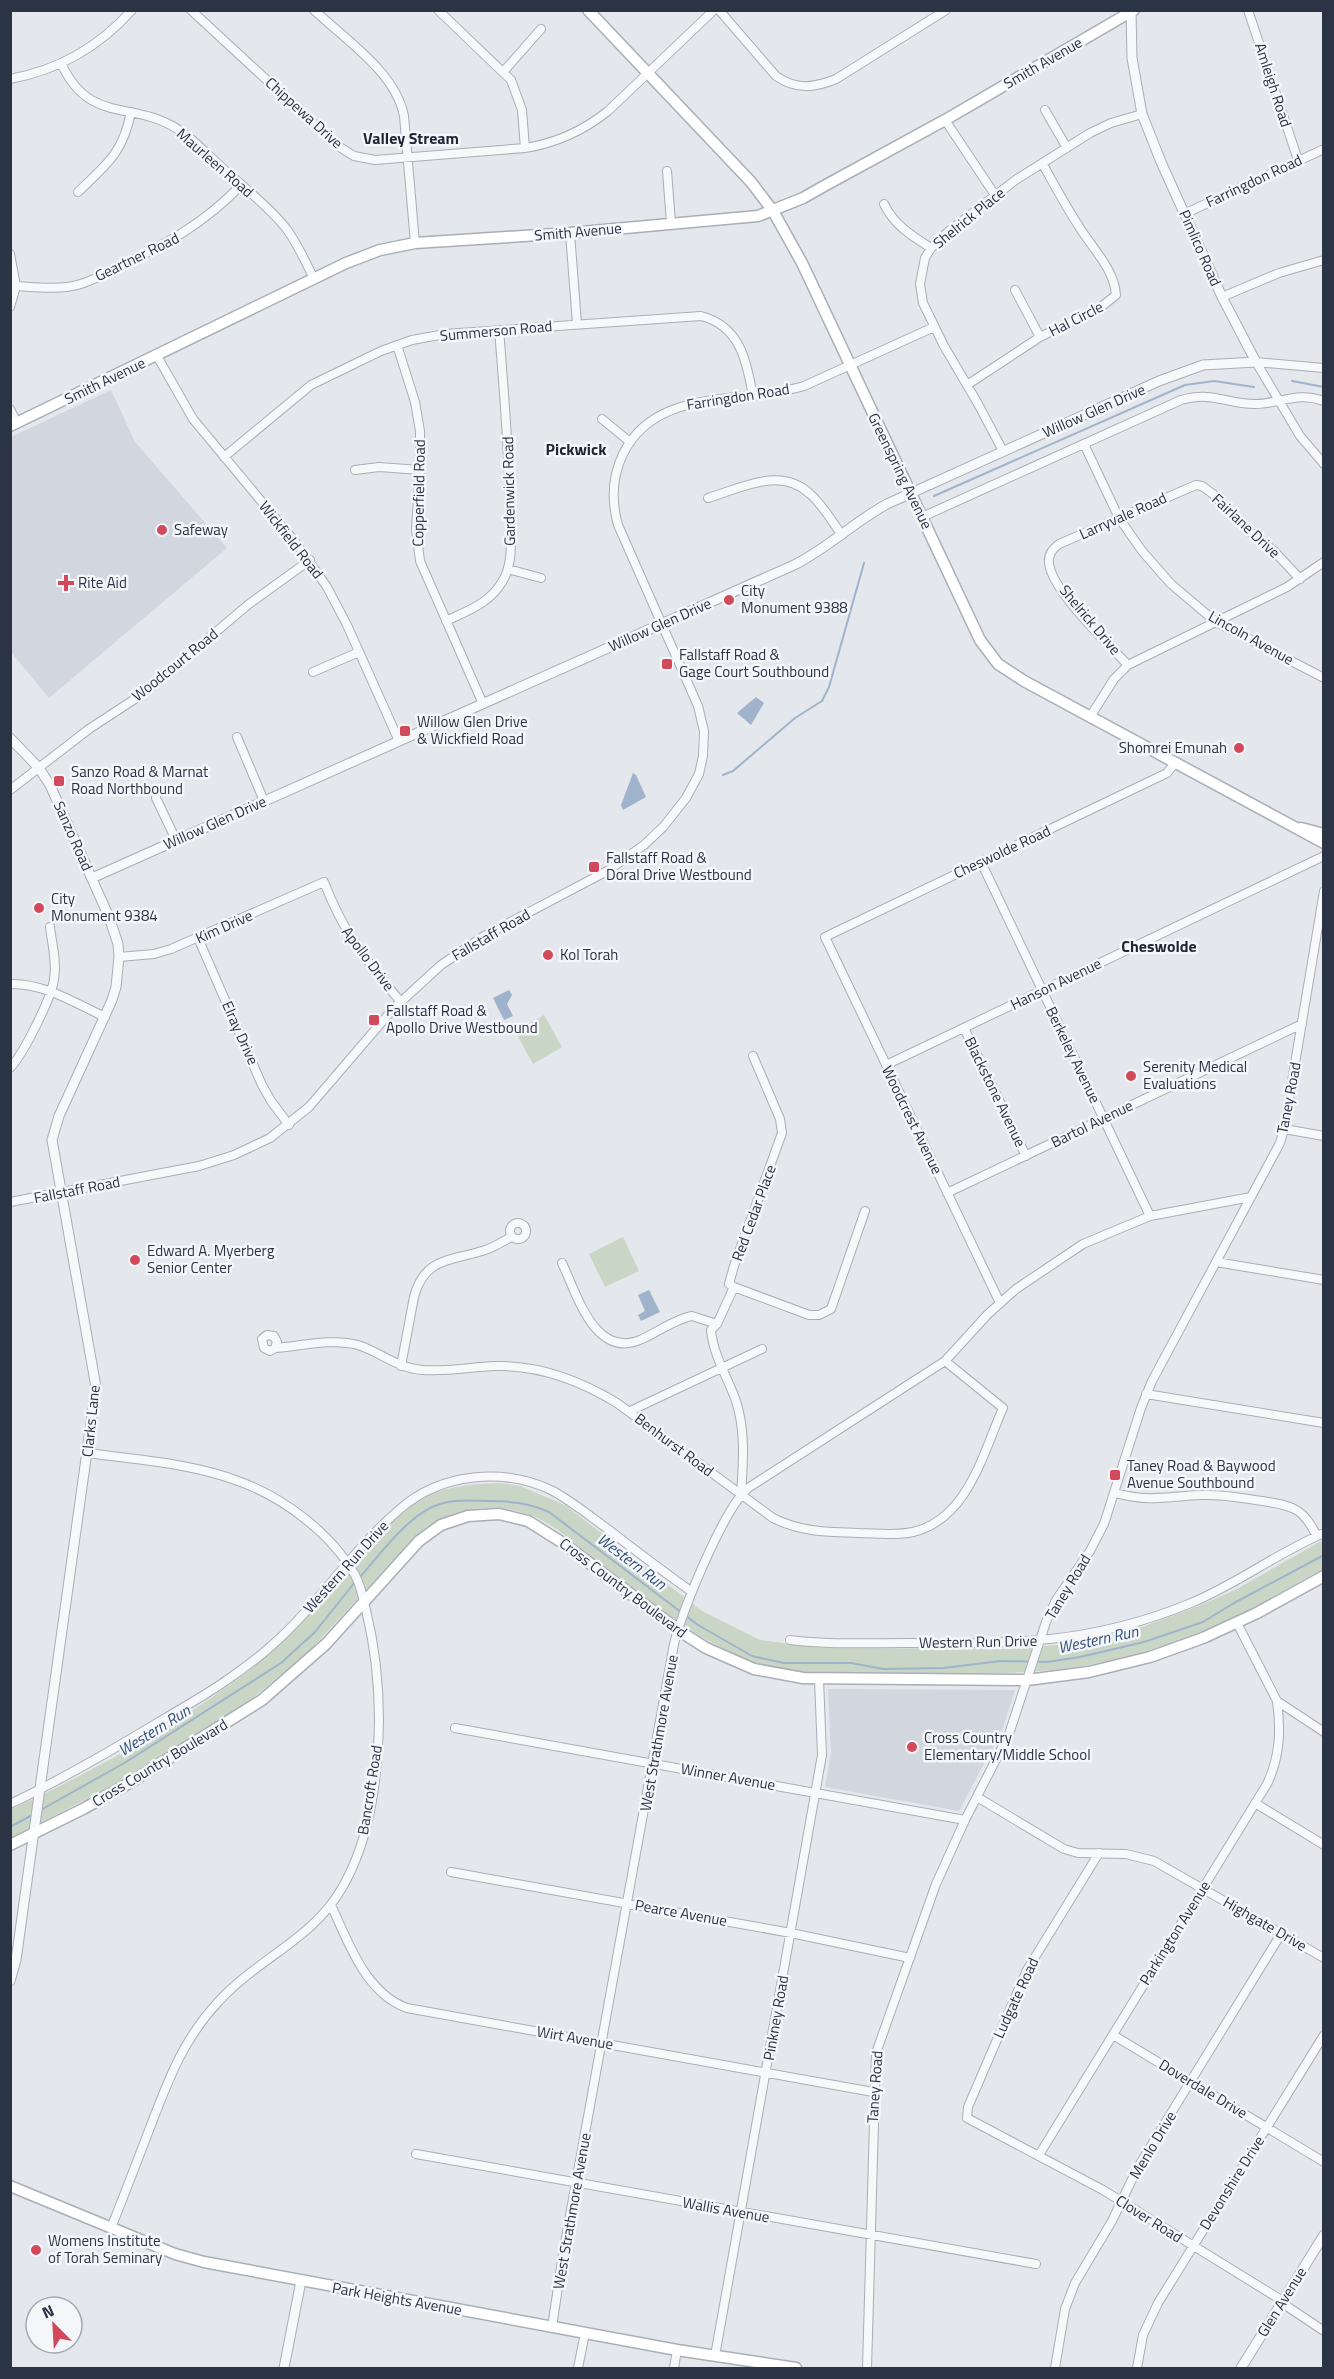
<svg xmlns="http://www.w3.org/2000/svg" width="1334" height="2379" font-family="'Titillium Web',sans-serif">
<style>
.built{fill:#d2d6de}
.green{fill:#c9d6c5}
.water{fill:#9fb4cc}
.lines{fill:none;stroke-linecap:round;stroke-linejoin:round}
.stream{stroke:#9fb4cc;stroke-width:2}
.minor-casing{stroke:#a9aeb7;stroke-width:10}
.tertiary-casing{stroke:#a9aeb7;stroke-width:11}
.secondary-casing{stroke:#a9aeb7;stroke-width:13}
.minor{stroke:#f7f8fa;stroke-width:8}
.tertiary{stroke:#f7f8fa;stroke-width:9}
.secondary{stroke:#fff;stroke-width:10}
.poi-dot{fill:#d1495b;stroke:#f4f6f9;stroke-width:2}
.labels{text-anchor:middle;stroke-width:5;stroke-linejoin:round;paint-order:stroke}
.street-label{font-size:15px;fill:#2b3445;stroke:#f4f6f9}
.poi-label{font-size:15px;fill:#2b3445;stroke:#f4f6f9;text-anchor:start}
.neighbourhood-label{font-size:16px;font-weight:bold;fill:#1d2536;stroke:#f4f6f9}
.water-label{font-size:16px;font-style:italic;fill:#34527a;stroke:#f4f6f9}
</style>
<rect width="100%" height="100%" fill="#e4e7ec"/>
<path class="built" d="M111 390 135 442 227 548 49 698 11 652V437Z
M828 1689 1015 1690 1003 1728 959 1811 825 1787 831 1753Z"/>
<path class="green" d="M544 1015 562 1047 533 1064 515 1031Z
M623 1237 639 1271 605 1287 589 1254Z
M499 1483 520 1486 565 1505 702 1611 760 1640 821 1648 1013 1649 1056 1645 1131 1631 1199 1606 1235 1590 1323 1540V1569C1293 1584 1264 1605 1233 1619 1173 1646 1106 1666 1040 1671 991 1675 941 1673 892 1673 845 1673 797 1678 751 1661 690 1638 640 1592 588 1554 569 1539 550 1521 527 1514 488 1501 452 1509 420 1532L309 1651 248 1702 123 1780 11 1838 10 1810C88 1774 166 1731 235 1681 278 1650 314 1610 350 1571 371 1546 392 1518 420 1500 444 1486 473 1484 499 1483Z"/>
<path class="water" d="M756 697 764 703 751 725 737 713Z
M633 773 636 775 646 797 623 810 621 805Z
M509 990 512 995 507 1004 513 1016 504 1020 493 998Z
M649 1290 660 1312 641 1321 638 1315 645 1311 638 1295Z"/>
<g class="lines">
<path class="stream" d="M1292 381 1324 387
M934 496 1185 385 1214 381 1254 387
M723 775 733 771 795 718 822 701 829 687 864 563
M359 1578C381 1554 411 1510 444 1503 459 1499 476 1501 491 1501 510 1501 531 1503 549 1512L698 1625 752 1656 784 1663H851L883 1669 943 1668 1001 1661 1047 1662 1080 1657 1144 1642 1203 1622 1234 1603 1324 1555
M39 1811 126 1762 281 1663 315 1632 355 1582
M10 1827 34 1814"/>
<defs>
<path id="minor" d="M191 10 338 146 354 156 375 160 525 148C557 143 583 131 608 111L714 10
M314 10C346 40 396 73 404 116L415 243
M438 10 511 80 522 110 525 148
M719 10 776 76C796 90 814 88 836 79L946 10
M1248 10 1298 160
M61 63C90 126 132 99 179 130 197 142 212 159 228 173 247 190 269 207 285 227 297 242 305 261 314 279
M504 71 541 29
M10 79C59 70 99 47 132 10
M1045 110 1067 148
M945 120 995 195
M667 171 671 223
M78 192C107 164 123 153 131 112
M884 204C894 225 912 236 931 248
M1184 214 1324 149
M570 233 577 324
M10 254 16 286 10 307
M16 286C33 287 50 289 67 287 85 285 102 275 118 267 166 244 204 224 241 185
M1015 290 1040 337
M1222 297 1279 273 1324 260
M397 345 415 402 420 431V470L416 529 420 561 483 704
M157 356 193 419 296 543 327 587 347 625 399 741
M1256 362 1300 436 1324 464
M1256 362 1324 368
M967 385 1040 337 1101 307 1116 295C1114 268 1091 247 1078 225 1065 205 1054 184 1042 163
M10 409 17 423
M602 419 630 442
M1084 444 1119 518 1142 551 1171 584 1216 622 1324 678
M1003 451 977 402 944 346 923 303 920 284 925 258 931 248 949 231 1017 179 1090 133 1111 123 1142 114
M224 457 311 385 381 351 412 340 445 334 701 316C740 326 747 361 753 397
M355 470 379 467 420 470
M708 498C741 488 781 466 810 494 823 505 832 522 842 535
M922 517 1181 400C1215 391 1225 404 1255 404 1281 404 1296 391 1324 401
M508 569 541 578
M446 621C467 611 490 603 502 582 515 562 510 532 510 510 509 450 504 390 499 330
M1128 665C1109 645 1051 590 1049 563 1048 554 1053 549 1059 544L1196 485 1202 486 1213 494 1245 528 1274 551 1300 579
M313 672 359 652
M1090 717 1114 679 1128 665 1287 587 1324 562
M237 737 264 801
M10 790 89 729 141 695 249 604 310 560
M156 798 176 840
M981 862 1150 1216
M198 938 262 1085 271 1101 289 1125
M119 957 154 954 171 949 324 882C344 934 365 959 400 1001
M10 984C44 983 75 1003 105 1017
M964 1028 1026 1156
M886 1065 1324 856
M10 1068C23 1055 52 997 54 979 57 962 52 944 50 927
M1284 1129 1324 1136
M947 1193 1302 1024
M10 1202 199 1166 234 1155 270 1138 309 1107 393 1009 441 965 484 936 609 870 644 845 664 826 686 798 699 774 703 756 704 731 698 706 618 525C611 500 612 477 623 454 656 386 743 405 804 386L934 327
M510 1231a8 8 0 1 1 16 0a8 8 0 1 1-16 0Z
M1216 1262 1324 1280
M562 1263C577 1294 595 1361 642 1339 658 1332 675 1319 692 1316L717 1324
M734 1287 809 1315H819L831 1309 865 1211
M1000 1303 825 937 1167 773 1175 763
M275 1348 277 1342 274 1336 267 1335 262 1339 264 1348 270 1351 275 1348C301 1346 333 1338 358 1345 380 1352 397 1368 422 1370 446 1372 471 1367 495 1366 538 1365 581 1381 617 1403L773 1518C801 1532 827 1532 858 1533 875 1533 895 1536 913 1532 968 1519 983 1453 1003 1408L945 1361
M401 1366 414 1297C424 1258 450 1261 482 1251 493 1248 502 1242 511 1237
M1146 1394 1324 1423
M630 1411 762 1349
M88 1453C137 1460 191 1463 238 1481 283 1497 331 1533 355 1575 361 1586 363 1598 366 1610 375 1647 379 1682 379 1720 378 1776 371 1838 342 1888 313 1939 257 1959 219 2001 184 2038 169 2078 151 2125 138 2159 125 2193 111 2228
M1115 1493C1152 1503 1167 1496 1202 1495 1223 1494 1242 1498 1262 1501 1274 1503 1287 1504 1298 1511 1307 1517 1312 1527 1317 1536
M741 1495C743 1463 746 1432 736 1401 728 1378 713 1355 711 1330L717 1324 734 1287 729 1284 734 1266 782 1133 780 1119 753 1056
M1237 1623 1277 1701 1324 1732
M790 1640C829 1645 869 1643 909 1643 1013 1644 1092 1644 1191 1603 1237 1584 1277 1553 1324 1533
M455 1728 965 1820
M977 1797 1064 1849 1078 1853 1126 1854 1154 1861 1324 1958
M1255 1803 1324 1845
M10 1804C61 1780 109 1752 157 1723 200 1698 243 1673 280 1638 323 1598 355 1547 400 1509 441 1473 504 1467 553 1491 573 1502 591 1517 609 1530 636 1551 664 1572 692 1592
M451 1872 791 1933 910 1958
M331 1905C348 1941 365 1993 407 2008L873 2092
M1113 2035 1324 2162
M967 2118 1103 2190 1278 2298 1288 2307 1324 2331
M967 2118 968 2107 1027 1970 1099 1853
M416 2154 1036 2264
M1039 2155 1267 1784C1280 1757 1281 1730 1277 1701
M552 2327 563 2254 674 1644C683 1609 723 1510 748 1488L945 1361 988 1314 1016 1289 1083 1244 1150 1216 1251 1197
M715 2356 822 1755 819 1679
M578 2368 585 2333
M674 2368 677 2350
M867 2368 876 2053 936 1884 965 1820 1009 1734 1046 1622 1056 1600 1090 1551 1104 1524 1141 1408 1152 1381 1280 1143 1284 1129 1324 891
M1055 2368 1065 2309 1075 2283 1112 2221 1138 2167 1281 1934
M1137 2368 1143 2335 1158 2303 1324 2035"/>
<path id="tertiary" d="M10 738 39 768 50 785 109 917 118 944 119 957 116 987 112 1000 59 1116 52 1140 96 1387 16 1960 10 1981
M92 878 794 565C828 548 854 522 887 504L1159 381 1203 365 1256 362 1222 297 1161 162 1142 114 1132 58 1131 10
M284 2368 301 2281
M1241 2368 1324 2235"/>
<path id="secondary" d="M588 10 751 182 773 211 802 263 980 640 998 664 1024 681 1324 843
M10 426 346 263 380 250 415 243 570 233 758 216 803 198 826 185 945 120 1134 10
M1301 828 1324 834
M10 1845 83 1809 131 1782 262 1700 326 1644 419 1541 441 1525 468 1516 499 1514 528 1521 563 1543 678 1630 706 1648 754 1669 803 1678 1027 1680 1089 1672 1150 1657 1203 1638 1257 1613 1324 1576
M10 2186 175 2254 204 2262 677 2350 796 2368"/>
</defs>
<use href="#minor" class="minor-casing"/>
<use href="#tertiary" class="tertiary-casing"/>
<use href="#secondary" class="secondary-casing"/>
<use href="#minor" class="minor"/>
<use href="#tertiary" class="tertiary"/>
<use href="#secondary" class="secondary"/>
</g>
<g class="poi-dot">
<circle cx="162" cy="530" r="6"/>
<path d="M63 574h6v6h6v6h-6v6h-6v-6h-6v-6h6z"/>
<circle cx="729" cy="600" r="6"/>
<rect x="661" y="658" width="12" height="12" rx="3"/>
<rect x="399" y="725" width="12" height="12" rx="3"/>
<circle cx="1239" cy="748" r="6"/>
<rect x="53" y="775" width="12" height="12" rx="3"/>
<rect x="588" y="861" width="12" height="12" rx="3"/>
<circle cx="39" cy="908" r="6"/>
<circle cx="548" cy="955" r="6"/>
<rect x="368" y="1014" width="12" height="12" rx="3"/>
<circle cx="1131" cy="1076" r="6"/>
<circle cx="135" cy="1260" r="6"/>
<rect x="1109" y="1469" width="12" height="12" rx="3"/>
<circle cx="912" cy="1747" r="6"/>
<circle cx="36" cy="2250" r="6"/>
</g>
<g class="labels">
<g class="street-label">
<text transform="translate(1043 63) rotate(-30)" y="5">Smith Avenue</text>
<text transform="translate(1273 85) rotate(72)" y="5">Amleigh Road</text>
<text transform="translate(304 113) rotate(42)" y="5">Chippewa Drive</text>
<text transform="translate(215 163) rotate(41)" y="5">Maurleen Road</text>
<text transform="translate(1254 181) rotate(-25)" y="5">Farringdon Road</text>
<text transform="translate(969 218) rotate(-39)" y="5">Shelrick Place</text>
<text transform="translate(578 232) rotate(-5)" y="5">Smith Avenue</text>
<text transform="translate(1200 248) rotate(66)" y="5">Pimlico Road</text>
<text transform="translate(137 257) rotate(-26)" y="5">Geartner Road</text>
<text transform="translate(1076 319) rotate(-27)" y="5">Hal Circle</text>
<text transform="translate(496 331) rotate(-5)" y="5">Summerson Road</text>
<text transform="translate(105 381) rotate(-26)" y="5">Smith Avenue</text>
<text transform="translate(738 397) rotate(-9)" y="5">Farringdon Road</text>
<text transform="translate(1094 411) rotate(-24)" y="5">Willow Glen Drive</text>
<text transform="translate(900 471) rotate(64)" y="5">Greenspring Avenue</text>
<text transform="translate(509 491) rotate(-91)" y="5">Gardenwick Road</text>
<text transform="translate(419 493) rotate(-89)" y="5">Copperfield Road</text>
<text transform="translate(1123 516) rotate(-24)" y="5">Larryvale Road</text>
<text transform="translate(1246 526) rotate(43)" y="5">Fairlane Drive</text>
<text transform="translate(291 540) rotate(52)" y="5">Wickfield Road</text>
<text transform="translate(1090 620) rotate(50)" y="5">Shelrick Drive</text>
<text transform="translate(660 625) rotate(-24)" y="5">Willow Glen Drive</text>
<text transform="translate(1251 638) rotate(29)" y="5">Lincoln Avenue</text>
<text transform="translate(175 665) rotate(-39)" y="5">Woodcourt Road</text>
<text transform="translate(215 823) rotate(-24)" y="5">Willow Glen Drive</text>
<text transform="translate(73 836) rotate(66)" y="5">Sanzo Road</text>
<text transform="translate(1002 852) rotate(-25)" y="5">Cheswolde Road</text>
<text transform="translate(224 927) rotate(-24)" y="5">Kim Drive</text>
<text transform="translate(491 935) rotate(-30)" y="5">Fallstaff Road</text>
<text transform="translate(368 959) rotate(53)" y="5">Apollo Drive</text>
<text transform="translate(1056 984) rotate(-26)" y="5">Hanson Avenue</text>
<text transform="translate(240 1033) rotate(66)" y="5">Elray Drive</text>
<text transform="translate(1073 1055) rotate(64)" y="5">Berkeley Avenue</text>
<text transform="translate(995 1092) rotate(64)" y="5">Blackstone Avenue</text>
<text transform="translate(1289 1098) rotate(-79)" y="5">Taney Road</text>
<text transform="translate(912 1120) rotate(64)" y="5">Woodcrest Avenue</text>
<text transform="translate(1092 1124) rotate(-26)" y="5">Bartol Avenue</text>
<text transform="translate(77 1190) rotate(-11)" y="5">Fallstaff Road</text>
<text transform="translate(754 1213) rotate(-70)" y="5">Red Cedar Place</text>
<text transform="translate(91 1421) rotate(-84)" y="5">Clarks Lane</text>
<text transform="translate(674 1445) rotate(37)" y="5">Benhurst Road</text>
<text transform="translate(346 1567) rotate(-48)" y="5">Western Run Drive</text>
<text transform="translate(1068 1587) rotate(-59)" y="5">Taney Road</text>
<text transform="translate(623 1588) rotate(37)" y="5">Cross Country Boulevard</text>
<text transform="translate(978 1642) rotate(-1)" y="5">Western Run Drive</text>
<text transform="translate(659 1733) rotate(-80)" y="5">West Strathmore Avenue</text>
<text transform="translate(160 1763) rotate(-31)" y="5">Cross Country Boulevard</text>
<text transform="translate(728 1777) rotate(10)" y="5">Winner Avenue</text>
<text transform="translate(370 1790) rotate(-81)" y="5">Bancroft Road</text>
<text transform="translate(681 1913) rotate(10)" y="5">Pearce Avenue</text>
<text transform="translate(1265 1924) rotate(30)" y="5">Highgate Drive</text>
<text transform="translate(1175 1933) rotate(-58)" y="5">Parkington Avenue</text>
<text transform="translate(1016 1998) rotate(-65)" y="5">Ludgate Road</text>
<text transform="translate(776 2018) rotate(-80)" y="5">Pinkney Road</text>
<text transform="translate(575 2038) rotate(10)" y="5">Wirt Avenue</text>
<text transform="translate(875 2087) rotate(-86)" y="5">Taney Road</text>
<text transform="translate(1203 2089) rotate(31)" y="5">Doverdale Drive</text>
<text transform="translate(1153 2145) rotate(-59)" y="5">Menlo Drive</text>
<text transform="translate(1232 2183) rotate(-58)" y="5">Devonshire Drive</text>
<text transform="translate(726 2210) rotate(10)" y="5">Wallis Avenue</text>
<text transform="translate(572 2211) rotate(-80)" y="5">West Strathmore Avenue</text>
<text transform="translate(1149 2219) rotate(32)" y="5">Clover Road</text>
<text transform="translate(397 2299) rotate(10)" y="5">Park Heights Avenue</text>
<text transform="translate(1282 2302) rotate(-58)" y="5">Glen Avenue</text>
</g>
<g class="poi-label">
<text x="174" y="535">Safeway</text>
<text x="78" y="588">Rite Aid</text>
<text x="741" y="596">City<tspan x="741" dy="17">Monument 9388</tspan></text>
<text x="679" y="660">Fallstaff Road &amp;<tspan x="679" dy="17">Gage Court Southbound</tspan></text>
<text x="417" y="727">Willow Glen Drive<tspan x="417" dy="17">&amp; Wickfield Road</tspan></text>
<text x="1227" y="753" text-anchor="end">Shomrei Emunah</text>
<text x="71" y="777">Sanzo Road &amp; Marnat<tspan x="71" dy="17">Road Northbound</tspan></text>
<text x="606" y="863">Fallstaff Road &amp;<tspan x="606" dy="17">Doral Drive Westbound</tspan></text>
<text x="51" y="904">City<tspan x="51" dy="17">Monument 9384</tspan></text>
<text x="560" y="960">Kol Torah</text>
<text x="386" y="1016">Fallstaff Road &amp;<tspan x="386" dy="17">Apollo Drive Westbound</tspan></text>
<text x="1143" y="1072">Serenity Medical<tspan x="1143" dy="17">Evaluations</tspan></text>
<text x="147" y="1256">Edward A. Myerberg<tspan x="147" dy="17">Senior Center</tspan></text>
<text x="1127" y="1471">Taney Road &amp; Baywood<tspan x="1127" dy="17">Avenue Southbound</tspan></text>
<text x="924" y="1743">Cross Country<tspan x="924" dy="17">Elementary/Middle School</tspan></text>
<text x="48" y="2246">Womens Institute<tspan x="48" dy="17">of Torah Seminary</tspan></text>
</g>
<g class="neighbourhood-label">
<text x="411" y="144">Valley Stream</text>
<text x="576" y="455">Pickwick</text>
<text x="1159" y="952">Cheswolde</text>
</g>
<g class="water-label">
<text transform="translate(632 1561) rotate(37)" y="6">Western Run</text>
<text transform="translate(1098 1639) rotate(-12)" y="6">Western Run</text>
<text transform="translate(154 1730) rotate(-32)" y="6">Western Run</text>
</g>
</g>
<rect width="1334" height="2379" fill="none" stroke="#2b3445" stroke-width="24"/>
<g transform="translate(54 2325) rotate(336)"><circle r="28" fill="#f4f6f9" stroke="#a4a8b1" stroke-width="1.5"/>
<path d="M0-4.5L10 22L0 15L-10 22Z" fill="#d1495b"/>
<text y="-9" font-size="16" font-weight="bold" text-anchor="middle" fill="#2b3445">N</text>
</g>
</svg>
